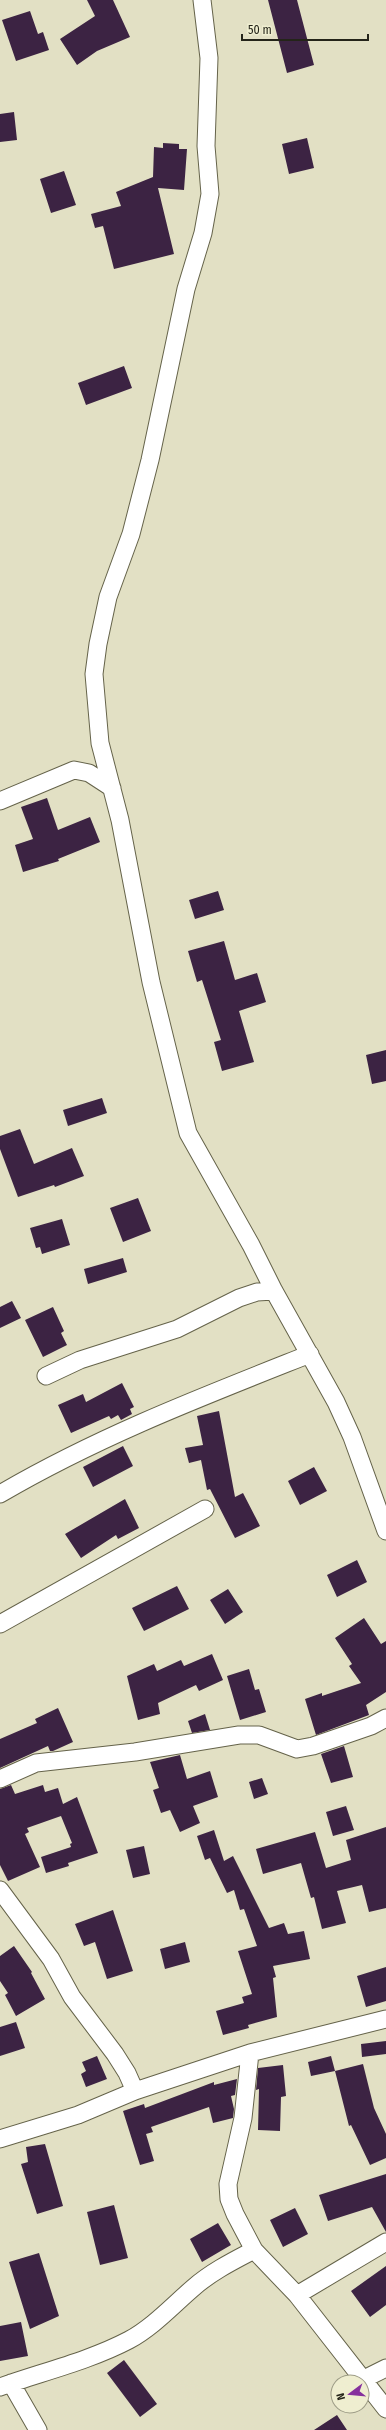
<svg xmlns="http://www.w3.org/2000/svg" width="386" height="2430" font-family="'Fira Sans Condensed',sans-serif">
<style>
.building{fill:#3c2343}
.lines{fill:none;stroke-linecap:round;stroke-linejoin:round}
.minor-casing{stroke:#65634a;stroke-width:19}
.minor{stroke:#fff;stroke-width:17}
</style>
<rect width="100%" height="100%" fill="#e2e0c4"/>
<path class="building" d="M87 0H113L130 37 97 51 77 65 60 39 95 16Z
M268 0H297L314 65 287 73Z
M30 11 38 34 43 32 49 50 16 61 2 20Z
M14 112 17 140 0 142V114Z
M307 138 314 168 289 174 282 144Z
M163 143 179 144V149H187L184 190 158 188 174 254 114 269 103 226 95 228 91 214 121 206 116 192 153 177 154 147 163 148Z
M64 171 76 205 51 213 40 179Z
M124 366 132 388 86 405 78 383Z
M47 798 58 830 90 817 100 842 58 859 59 861 23 872 15 845 33 839 21 807Z
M218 891 224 910 195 919 189 900Z
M224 941 235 980 257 973 266 1002 239 1011 254 1062 222 1071 214 1042 221 1040 202 980 197 982 188 951Z
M386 1050V1081L372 1084 366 1055Z
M102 1098 107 1113 68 1126 63 1110Z
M20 1129 34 1164 72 1148 84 1176 55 1187 54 1185 18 1197 0 1149V1136Z
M138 1198 151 1231 123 1242 110 1208Z
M62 1219 70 1245 42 1254 40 1247 36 1248 30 1228Z
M123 1258 127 1272 88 1284 84 1269Z
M12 1301 21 1318 0 1328V1307Z
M53 1307 64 1331 61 1333 67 1345 43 1357 25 1320Z
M122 1383 134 1407 130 1409 132 1414 121 1420 118 1415 111 1419 109 1416 71 1433 58 1405 83 1394 86 1402Z
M219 1411 235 1497 243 1493 260 1526 235 1538 210 1489 207 1490 201 1460 189 1463 185 1448 203 1445 197 1416Z
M123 1446 133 1466 93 1487 83 1467Z
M314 1467 327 1491 300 1505 288 1481Z
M125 1499 139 1528 118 1539 116 1535 81 1558 65 1534Z
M357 1560 367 1582 337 1597 327 1575Z
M177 1586 189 1609 144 1631 132 1608Z
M228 1589 243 1612 225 1624 210 1600Z
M364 1618 381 1644 386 1641V1692L366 1705 369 1715 316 1735 305 1699 322 1693V1696L361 1683 349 1666 352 1664 335 1638Z
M212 1654 223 1680 199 1691 196 1685 158 1703 160 1714 138 1720 127 1676 154 1664 157 1671 181 1660 184 1666Z
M249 1669 255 1690 259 1689 266 1712 240 1720 227 1676Z
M58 1708 73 1742 53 1751H50L48 1746 0 1768V1739L37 1723 35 1719Z
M205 1714 210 1730 192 1733 188 1721Z
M344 1746 353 1777 331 1783 321 1754Z
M180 1755 187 1779 210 1771 218 1797 193 1806 200 1823 180 1832 170 1810 161 1813 153 1790 159 1788 150 1762Z
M262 1778 268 1794 254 1799 249 1782Z
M11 1785 15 1794 43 1785 45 1792 58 1788 63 1804 77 1797 98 1853 68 1863 69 1866 46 1873 41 1857 71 1847 70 1844 72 1843 61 1816 27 1828 29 1832 25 1834 40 1867 8 1881 0 1865V1789Z
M346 1806 354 1830 333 1836 326 1812Z
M386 1827V1908L369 1912 362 1885 337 1891 346 1923 322 1929 314 1897 311 1898 301 1863 263 1874 256 1849 315 1832 326 1868 351 1860 346 1840Z
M214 1830 224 1861 233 1856 269 1928 284 1923 288 1934 304 1931 310 1959 273 1966 276 1977 273 1978 277 2017 248 2025 249 2028 223 2035 216 2011 244 2003 242 1997 252 1994 238 1951 257 1946 244 1909 240 1910 234 1890 227 1893 210 1858 205 1860 197 1836Z
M144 1846 150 1874 133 1878 126 1850Z
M113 1910 133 1971 107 1979 95 1942 84 1946 75 1924Z
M185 1942 190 1962 165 1969 160 1949Z
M14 1946 32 1972 31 1973 45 1999 16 2016 5 1995 8 1993 0 1981V1956Z
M386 1967V2001L366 2007 357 1976Z
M16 2022 25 2048 0 2056V2027Z
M386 2041V2054L362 2057 361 2044Z
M97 2056 107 2079 86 2087 81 2074 86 2071 82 2062Z
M331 2056 335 2071 311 2076 308 2062Z
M363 2064 374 2108 386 2134V2158L370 2165 351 2125 349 2126 335 2071Z
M283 2065 286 2096 281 2097 280 2131 258 2130 259 2089 256 2090 258 2068Z
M237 2079 235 2095 231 2096 234 2109 233 2118 213 2123 209 2107 151 2127 153 2132 146 2134 154 2161 140 2165 123 2111 144 2104 145 2108 214 2082V2085Z
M45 2144 63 2206 37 2214 21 2164 28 2162 26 2147Z
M386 2174V2232L372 2207 328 2221 319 2195Z
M114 2205 128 2258 100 2265 87 2212Z
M295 2208 308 2234 283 2247 270 2220Z
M218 2223 231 2245 202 2262 190 2239Z
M39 2253 59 2316 30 2329 9 2262Z
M386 2266V2305L370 2317 351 2291Z
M21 2322 28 2356 0 2361V2326Z
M124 2360 157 2404 140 2417 107 2373Z
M337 2415 347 2430H314Z"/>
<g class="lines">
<defs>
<path id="minor" d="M202 0 209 58 206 146 210 194 203 233 186 289 150 460 131 534 108 597 98 644 94 674 100 743 120 820 151 982 188 1133 251 1245 274 1291 336 1402 352 1437 386 1531
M0 801 74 770 89 773 112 788
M46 1376 80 1360 177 1329 239 1298 257 1292 274 1291
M0 1494C99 1436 204 1396 310 1354
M0 1624 205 1509
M0 1779 36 1763 135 1752 239 1735H259L297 1749 313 1746 371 1726 386 1718
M0 1890 51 1959 72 1997 115 2054 127 2073 135 2091
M250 2053 243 2118 228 2184 229 2199 235 2214 254 2250 297 2295 386 2409
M0 2139 78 2115 135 2091 250 2053 386 2019
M297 2295 386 2242
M362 2380 386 2368
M11 2383 38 2430
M0 2387C42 2372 89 2361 129 2340 153 2327 172 2306 193 2288 211 2272 233 2261 254 2250"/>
</defs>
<use href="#minor" class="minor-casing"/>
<use href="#minor" class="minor"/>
</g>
<g transform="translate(350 2394) rotate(254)"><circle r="19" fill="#efeed0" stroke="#9e9d87"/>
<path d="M0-3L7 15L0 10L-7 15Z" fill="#86309d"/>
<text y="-6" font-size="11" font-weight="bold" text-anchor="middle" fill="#242419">N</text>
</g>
<path d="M242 34v6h126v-6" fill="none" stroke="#242419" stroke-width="2"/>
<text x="248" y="34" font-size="12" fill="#242419" stroke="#efeed0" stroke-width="3" paint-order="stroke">50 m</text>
</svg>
